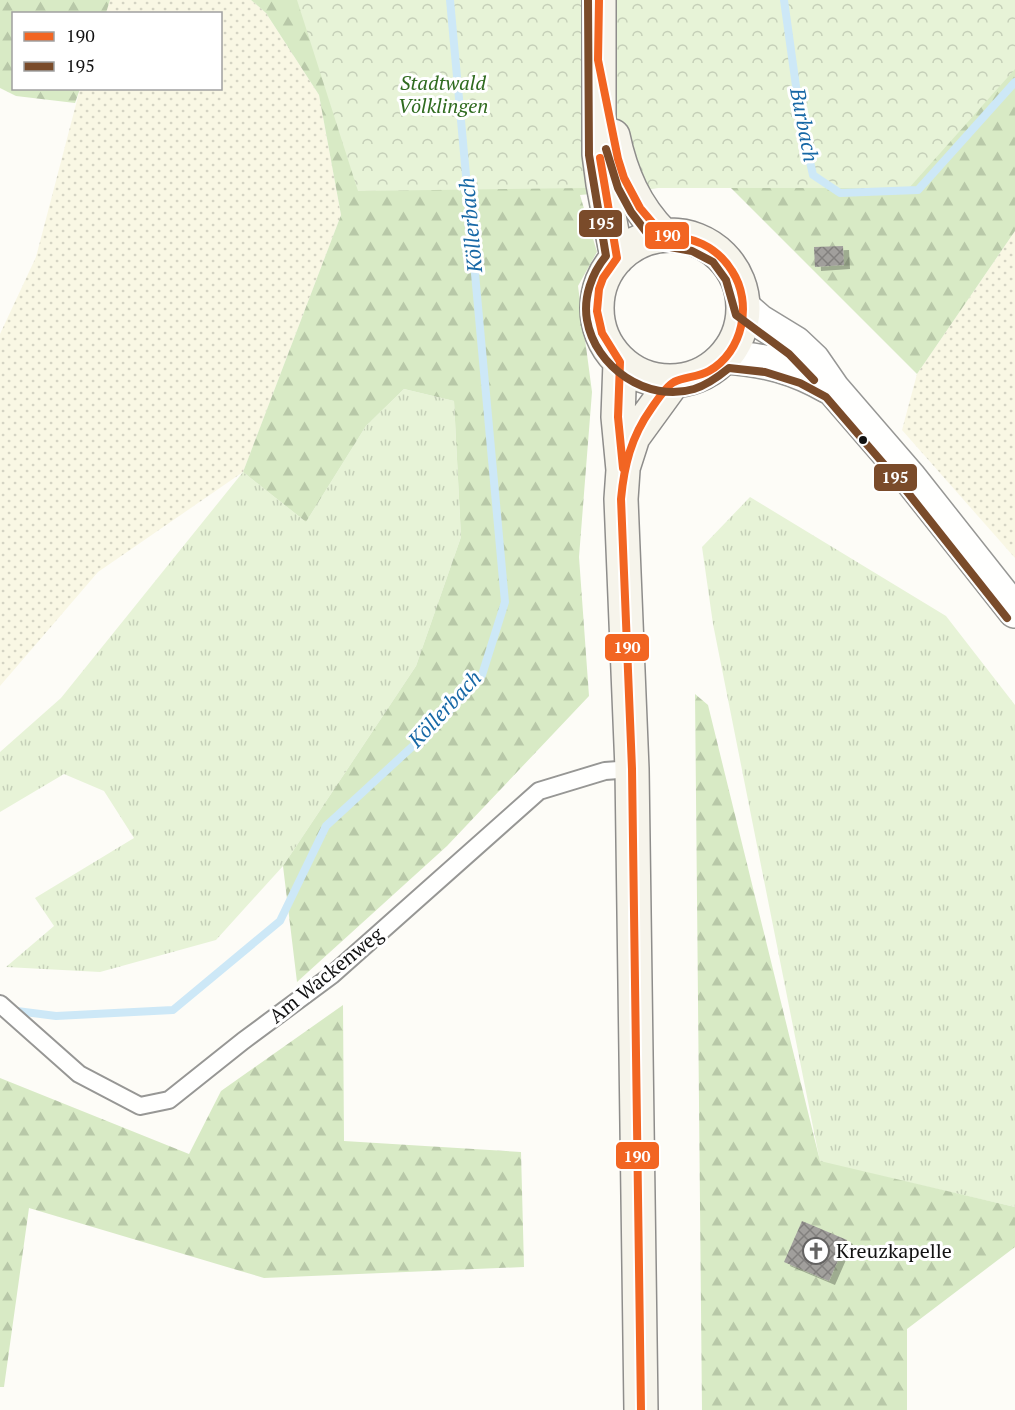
<svg xmlns="http://www.w3.org/2000/svg" width="1015" height="1410" font-family="'PT Serif',serif">
<style>
.farmland{fill:url(#farmland-dots)}
.grass{fill:url(#grass-tufts)}
.forest{fill:url(#forest-firs)}
.park{fill:url(#park-crowns)}
.lines{fill:none;stroke-linecap:round;stroke-linejoin:round}
.stream{stroke:#cde8f7;stroke-width:8}
.building{fill:url(#building-cross-hatch);filter:url(#shadow)}
.service-casing{stroke:#979795;stroke-width:20}
.tertiary-casing{stroke:#979795;stroke-width:36}
.secondary-casing{stroke:#8e8d8b;stroke-width:36}
.service{stroke:#fffffe;stroke-width:16}
.tertiary{stroke:#fffffe;stroke-width:33}
.secondary{stroke:#f6f4eb;stroke-width:33}
.bus-1-casing{stroke:#fff;stroke-width:12}
.bus-2-casing{stroke:#fff;stroke-width:12}
.bus-1{stroke:#f26522;stroke-width:8}
.bus-2{stroke:#7a4b2a;stroke-width:8}
.bus-dot{fill:#111;stroke:#fff;stroke-width:2}
.labels{text-anchor:middle;stroke-width:6;stroke-linejoin:round;paint-order:stroke}
.park-label{font-size:20px;font-style:italic;fill:#2f6b1f;stroke:#fff}
.street-label{font-size:20px;fill:#111;stroke:#fff}
.poi-label{font-size:20px;fill:#111;stroke:#fff;text-anchor:start}
.water-label{font-size:21px;font-style:italic;fill:#1768a6;stroke:#fff}
.line-badge{stroke:#fff;stroke-width:2}
.badge-label{font-size:16px;text-anchor:middle;font-weight:bold;fill:#fff}
</style>
<defs>
<pattern id="farmland-dots" width="8" height="8" patternUnits="userSpaceOnUse" patternTransform="scale(1.5)"><rect width="8" height="8" fill="#f9f7e4"/><path d="M2 2h.1M6 6h.1" fill="none" stroke="#d4d3c3" stroke-width="1.8" stroke-linecap="round"/></pattern>
<pattern id="grass-tufts" width="24" height="20" patternUnits="userSpaceOnUse" patternTransform="scale(1.5)"><rect width="24" height="20" fill="#e7f3d7"/><path d="M3 7l-1-3M5 7V3M7 7l1-3M15 17l-1-3M17 17v-4M19 17l1-3" fill="none" stroke="#c5cfb8"/></pattern>
<pattern id="forest-firs" width="22" height="20" patternUnits="userSpaceOnUse" patternTransform="scale(1.5)"><rect width="22" height="20" fill="#d8eac5"/><path d="M5 1l3.5 6h-7zM16 11l3.5 6h-7z" fill="#b8c8a8"/></pattern>
<pattern id="park-crowns" width="20" height="18" patternUnits="userSpaceOnUse" patternTransform="scale(1.5)"><rect width="20" height="18" fill="#e7f3d7"/><path d="M2 6a3 3 0 1 1 6 0M12 15a3 3 0 1 1 6 0" fill="none" stroke="#c5cfb8"/></pattern>
<pattern id="building-cross-hatch" width="8" height="8" patternUnits="userSpaceOnUse" patternTransform="scale(1.5)"><rect width="8" height="8" fill="#a19f9c"/><path d="M0 0l8 8M0 8l8-8" fill="none" stroke="#82807e"/></pattern>
<filter id="shadow"><feDropShadow dx="6" dy="4" stdDeviation="0" flood-color="#0004"/></filter>
</defs>
<rect width="100%" height="100%" fill="#fdfcf7"/>
<path class="farmland" d="M110 0H251L266 13 319 95 341 215 243 472 98 572 0 686V334L36 257 80 89 220 88V14L106 13Z
M1015 231V558L902 430 917 374Z"/>
<path class="grass" d="M404 389 454 401 461 537 416 666 283 866 216 940 100 972 6 967 54 926 35 898 134 838 104 791 64 774 0 812V752L61 698 243 472 306 522 366 426Z
M750 497 946 616 1015 705V1207L820 1162 713 624 702 547Z"/>
<path class="forest" d="M0 0H110L106 13 14 14V88L80 89 75 103 16 96 0 88Z
M251 0H1015V231L917 374 725 182 580 195 597 252 578 286 592 392 579 557 589 696 447 846 297 982 283 866 416 666 461 537 454 401 404 389 366 426 306 522 243 472 341 215 319 95 266 13Z
M695 694 708 705 820 1161 1015 1207V1247L907 1329V1410H702Z
M343 1005 344 1141 521 1152 524 1267 264 1278 29 1208 4 1387H0V1078L189 1154 221 1091Z"/>
<path class="park" d="M297 0H1015V69L909 188H586L358 191Z"/>
<g class="lines">
<path class="stream" d="M784 0 801 122 813 175 840 193 918 190 1015 82
M9 1010 56 1016 173 1010 280 921 326 826 439 722 482 675 505 602 450 0"/>
</g>
<path class="building" d="M843 246 844 265 815 267 814 247Z
M802 1221 847 1240 829 1281 784 1262Z"/>
<g class="lines">
<defs>
<path id="service" d="M0 1004 79 1074 140 1106 169 1100 243 1041 332 975 539 791 605 771 632 769"/>
<path id="tertiary" d="M744 308 759 321 795 343 813 360 833 389 909 477 1015 611
M726 357C765 360 794 367 829 387"/>
<path id="secondary" d="M599 0V154L603 184 617 258
M613 136C621 174 635 207 663 235
M597 308a73 73 0 1 1 146 0a73 73 0 1 1-146 0Z
M620 362 618 417 623 470 621 499 632 769 641 1410
M624 465 633 437 673 382"/>
</defs>
<use href="#service" class="service-casing"/>
<use href="#tertiary" class="tertiary-casing"/>
<use href="#secondary" class="secondary-casing"/>
<use href="#service" class="service"/>
<use href="#tertiary" class="tertiary"/>
<use href="#secondary" class="secondary"/>
<defs>
<path id="bus-1" d="M599 0 598 60 618 159 624 178 640 208 663 235C692 237 716 245 732 271 753 303 743 352 709 371 698 377 685 377 674 382 666 386 656 402 651 409 631 437 624 466 621 499L632 769 641 1410
M600 158 617 258 603 278 599 289 597 311 602 333 620 362 618 417 623 468"/>
<path id="bus-2" d="M588 0 589 155 606 256C592 273 583 297 587 320 595 367 647 403 694 389 707 385 718 377 729 368L765 372 800 383 826 397 901 484 1007 618
M606 149 618 188 631 212 647 233 659 245 692 251 713 262 726 280 736 315 789 354 814 380"/>
</defs>
<use href="#bus-1" class="bus-1-casing"/>
<use href="#bus-2" class="bus-2-casing"/>
<use href="#bus-1" class="bus-1"/>
<use href="#bus-2" class="bus-2"/>
</g>
<defs>
<symbol id="church-ring" viewBox="-11 -11 22 22"><circle r="9.5" fill="#fff" stroke="#646362" stroke-width="1.5"/><path d="M-1.2-6h2.4v3.5h3.3v2.4h-3.3V6h-2.4V-.1h-3.3v-2.4h3.3Z" fill="#646362"/></symbol>
</defs>
<g fill-rule="evenodd">
<use href="#church-ring" x="801" y="1236" width="30" height="30"/>
</g>
<circle class="bus-dot" cx="863" cy="440" r="5"/>
<g class="labels">
<g class="park-label">
<text x="443" y="90">Stadtwald<tspan x="443" dy="23">Völklingen</tspan></text>
</g>
<g class="street-label">
<text transform="translate(326 975) rotate(-39)" y="7">Am Wackenweg</text>
</g>
<g class="poi-label">
<text x="836" y="1258">Kreuzkapelle</text>
</g>
<g class="water-label">
<text transform="translate(804 125) rotate(79)" y="7">Burbach</text>
<text transform="translate(471 225) rotate(-95)" y="7">Köllerbach</text>
<text transform="translate(445 709) rotate(-47)" y="7">Köllerbach</text>
</g>
</g>
<g class="line-badge">
<rect x="578" y="209" width="45" height="29" rx="6" fill="#7a4b2a"/>
<rect x="644" y="221" width="46" height="29" rx="6" fill="#f26522"/>
<rect x="873" y="463" width="45" height="29" rx="6" fill="#7a4b2a"/>
<rect x="604" y="633" width="46" height="29" rx="6" fill="#f26522"/>
<rect x="615" y="1141" width="45" height="29" rx="6" fill="#f26522"/>
</g>
<g class="badge-label">
<text x="601" y="229">195</text>
<text x="667" y="241">190</text>
<text x="895" y="483">195</text>
<text x="627" y="653">190</text>
<text x="637" y="1162">190</text>
</g>
<rect x="12" y="12" width="210" height="78" fill="#ffffff" stroke="#a0a0a0" stroke-width="1.5"/>
<rect x="24" y="32" width="30" height="9" fill="#f26522" stroke="#a0a0a0" stroke-width="1.5"/>
<text x="66" y="42" font-size="18" fill="#111111">190</text>
<rect x="24" y="62" width="30" height="9" fill="#7a4b2a" stroke="#a0a0a0" stroke-width="1.5"/>
<text x="66" y="72" font-size="18" fill="#111111">195</text>
</svg>
